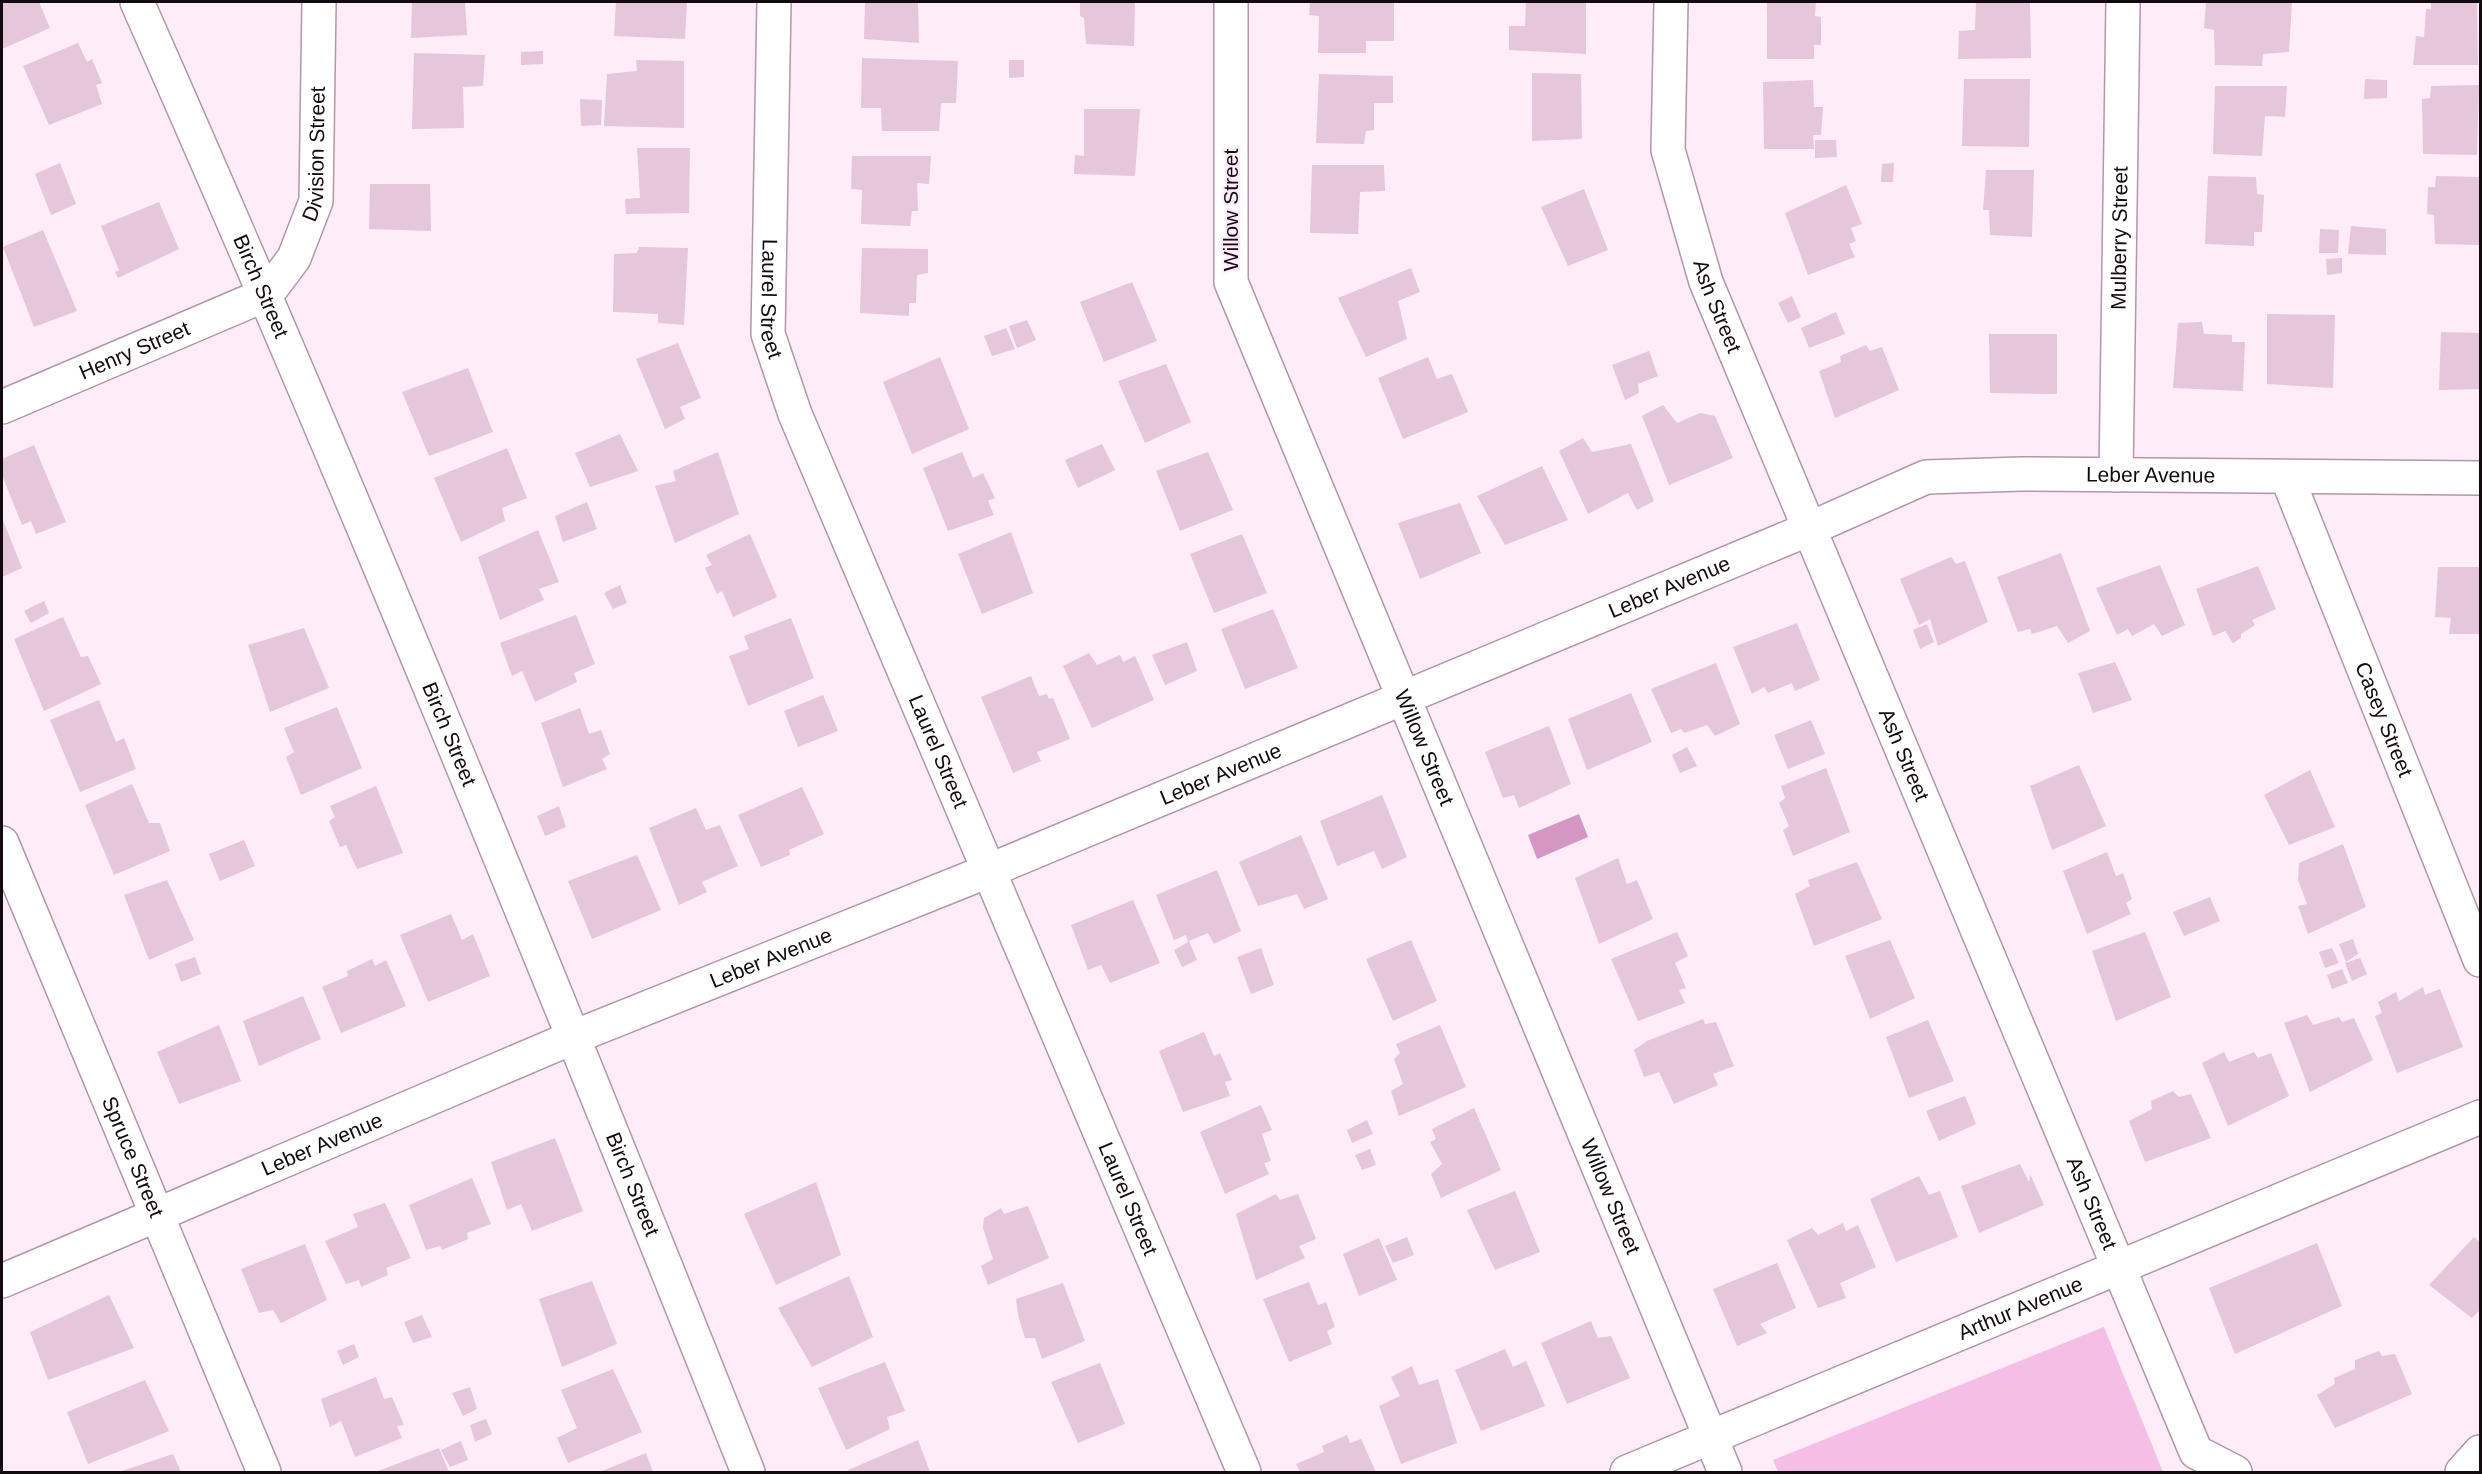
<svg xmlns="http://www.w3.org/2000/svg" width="2482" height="1474" font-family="Helvetica,sans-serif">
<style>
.green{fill:#f5bfe5}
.water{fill:#d496c3}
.building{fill:#e5c6db}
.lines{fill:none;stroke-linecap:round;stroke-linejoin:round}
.street-casing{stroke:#b396aa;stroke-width:36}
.street{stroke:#fff;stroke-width:33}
.labels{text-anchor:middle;stroke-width:4.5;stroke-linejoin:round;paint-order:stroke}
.street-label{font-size:21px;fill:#130910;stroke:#ffecf9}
</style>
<rect width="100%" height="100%" fill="#ffecf9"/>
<path class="green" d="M2104 1327 2163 1472H1778L1773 1460Z"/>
<path class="water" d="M1579 814 1588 837 1537 859 1528 835Z"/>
<path class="building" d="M2 2H39L50 28 2 49Z
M412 2H465L467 35 411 38Z
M616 2H687L685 39 614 36Z
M865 2H918L919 43 864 39Z
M1080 2H1135L1134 46 1086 44 1084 18 1080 16Z
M1310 2H1394V41H1366V53H1318L1319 16 1309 15Z
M1526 2H1586V54L1509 50V26H1525Z
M1767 2H1816L1815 16 1821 17V45H1814V59H1767Z
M1976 2H2030L2031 58 1958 59 1959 31 1975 30Z
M2206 2H2292L2289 52 2263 54 2262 66 2215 65 2214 30 2204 28Z
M2431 2H2477L2478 65H2413L2416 36 2424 37 2426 9H2431Z
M78 43 87 62 92 59 102 83 96 85 102 104 49 125 23 66Z
M543 51V64L521 65V52Z
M414 53 485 55 483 86 463 87 464 128 412 129Z
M862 58 958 61 956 103H941L939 131H882L881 108H861Z
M636 60 684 61V128L604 126 607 74 637 71Z
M1009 60H1024V77L1009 78Z
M1532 73 1581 74 1582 139 1532 141Z
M1319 74 1393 76V103H1374V130L1366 131 1364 144 1316 143Z
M1964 79H2030L2029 147 1962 146Z
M2365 79 2387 80V98L2364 99Z
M1813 80 1814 107H1823L1821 135H1813L1814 149H1764L1763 82Z
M2479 85 2477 155 2423 154 2422 99 2430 98 2431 86Z
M2215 86H2287L2285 117 2265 116 2262 156 2213 154Z
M580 99 602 100 601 125 581 126Z
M1084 109H1140L1135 176 1074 174 1075 155 1084 156Z
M1815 140H1836L1837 157 1815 158Z
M637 148H690L689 213 626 214 625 199 640 198Z
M852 156H931L929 184 917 183 918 211H912L910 226 861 224 862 190 851 189Z
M60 163 76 204 51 215 35 174Z
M1894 163 1893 182H1881L1882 164Z
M1312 165H1384L1385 191 1360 192 1358 234 1310 233Z
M1986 170H2034L2032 237 1990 235 1989 210H1983Z
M2208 176 2256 177 2257 194 2264 195 2262 232H2254V246L2205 244Z
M2436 176 2480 177V245L2435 244 2434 215 2427 214 2428 187H2435Z
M370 184H430L431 231 369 229Z
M1846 185 1862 224 1851 228 1856 241 1849 244 1855 257 1808 275 1785 213Z
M1584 189 1608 250 1568 266 1541 207Z
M159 202 179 249 118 278 115 272 119 270 101 226Z
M2351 226 2386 229V255L2348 254Z
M2320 229 2339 230 2338 253H2319Z
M43 230 77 311 34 327 3 247Z
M639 247 688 248 684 325 658 323V314L613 312 614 254 637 253Z
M862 248 928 249V273L917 275 916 303H909V316L860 313Z
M2342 258V273L2327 275 2326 259Z
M1411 268 1420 292 1398 301 1407 339 1366 357 1338 298Z
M1132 282 1157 341 1104 362 1080 302Z
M1792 296 1801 317 1788 323 1778 303Z
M1836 312 1845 334 1809 348 1801 328Z
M2267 314 2335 315 2333 388 2267 384Z
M1027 320 1036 340 1017 348 1009 326Z
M2202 322 2204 334 2232 335V342H2245L2243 391 2173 388 2178 323Z
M1006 328 1015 349 992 356 984 336Z
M2441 332 2480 333V389L2439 390Z
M1989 334H2057V394L1990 393Z
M678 343 701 398 680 407 685 419 665 429 636 359Z
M1866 345 1870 351 1882 347 1899 390 1835 418 1819 371 1841 362 1840 356Z
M1649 351 1658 376 1638 384 1639 393 1625 400 1612 365Z
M940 357 969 429 912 454 883 382Z
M1428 357 1437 379 1452 374 1468 412 1403 439 1378 378Z
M1166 364 1191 422 1145 443 1118 381Z
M468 368 493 432 429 456 402 392Z
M1663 405 1677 423 1700 413 1715 416 1733 458 1669 485 1642 416Z
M620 434 638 471 590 487 575 453Z
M1583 438 1592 452 1631 444 1654 501 1637 510 1628 493 1588 514 1559 451Z
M1102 444 1115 470 1078 488 1065 460Z
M34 445 66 522 36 534 31 521 22 525 2 475V459Z
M507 448 527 498 502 508 505 521 461 542 434 478Z
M718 452 739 514 675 543 655 486 676 481 673 471Z
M962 452 973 478 983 473 995 498 988 501 994 515 948 531 923 468Z
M1208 452 1233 510 1180 531 1156 471Z
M1542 466 1568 520 1505 545 1477 496Z
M587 502 597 529 563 542 555 516Z
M1460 503 1481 553 1420 579 1398 523Z
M2 518 22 568 2 577Z
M538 530 559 582 539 589 544 600 500 620 478 557Z
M1011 532 1033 593 982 614 958 554Z
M750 534 777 597 733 617 722 591 717 594 705 568 712 565 706 555Z
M1242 534 1267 593 1214 613 1190 554Z
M2061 553 2090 631 2068 643 2057 626 2032 634 2030 629 2018 632 1997 577Z
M1951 557 1956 564 1965 561 1988 622 1938 646 1930 619 1919 625 1900 579Z
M2160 565 2185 625 2162 636 2154 624 2132 636 2128 629 2117 635 2096 588Z
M2258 566 2276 609 2252 620 2255 625 2241 634V638L2233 643 2225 631 2213 636 2196 589Z
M2438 567H2480V634H2449L2451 618 2435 617Z
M620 585 627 603 613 609 604 593Z
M44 601 49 613 31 623 24 611Z
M1273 609 1298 668 1245 689 1221 629Z
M576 615 595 664 574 673 577 682 535 702 522 671 512 676 500 643Z
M63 617 81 657 88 656 101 684 44 711 14 639Z
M791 618 814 678 748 706 729 656 749 649 744 636Z
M1797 623 1820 680 1795 691 1792 683 1768 693 1764 687 1752 694 1733 647Z
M1927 624 1934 642 1920 649 1913 630Z
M304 628 329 688 270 712 248 645Z
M1187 642 1197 671 1165 685 1152 655Z
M1089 653 1097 665 1120 655 1123 662 1135 656 1154 700 1092 728 1063 666Z
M2115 662 2132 700 2093 713 2078 673Z
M1716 663 1740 724 1715 736 1707 725 1684 733 1681 729 1671 733 1651 689Z
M1031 676 1039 696 1047 694 1049 699 1053 698 1070 739 1037 752 1041 761 1013 773 981 697Z
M1631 693 1652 742 1587 770 1568 719Z
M823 695 838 731 798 747 784 711Z
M99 700 116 742 124 738 136 769 80 792 50 720Z
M337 707 362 768 301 795 286 757 294 752 284 728Z
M580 708 589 734 601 730 610 754 602 759 607 769 563 787 541 723Z
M1811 720 1825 754 1788 769 1774 735Z
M1549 726 1571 784 1519 808 1514 795 1503 798 1485 752Z
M1687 747 1697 766 1680 773 1672 755Z
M2079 765 2106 826 2052 850 2030 786Z
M1826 768 1850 832 1793 856 1783 830 1789 826 1779 803 1785 798 1781 786Z
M2310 770 2335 827 2289 845 2264 795Z
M132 784 149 823H160L170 851 114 875 85 805Z
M376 786 403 853 357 869 346 845 340 847 329 821 335 817 330 806Z
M802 787 824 834 789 850 790 855 761 867 738 815Z
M1382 795 1407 857 1382 869 1374 851 1337 866 1320 821Z
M559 806 566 827 545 836 537 816Z
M696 808 706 830 720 825 738 866 702 882 707 892 679 905 649 828Z
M1301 835 1328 899 1304 909 1297 894 1258 906 1239 862Z
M244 840 255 866 220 881 209 854Z
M2343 844 2366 907 2308 934 2298 906 2307 904 2298 880 2299 863Z
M2107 852 2116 876 2123 873 2132 899 2126 903 2131 914 2087 934 2063 871Z
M637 855 661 910 592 939 568 881Z
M1618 858 1627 884 1637 880 1653 919 1599 944 1575 878Z
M1857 862 1882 919 1814 946 1795 894 1810 886 1808 880Z
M1217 870 1241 931 1214 944 1208 933 1189 941 1197 960 1182 967 1174 950 1188 942 1186 935 1174 940 1156 895Z
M167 880 194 940 149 960 124 895Z
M2210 897 2220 921 2184 936 2173 912Z
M1133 900 1160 963 1110 983 1101 965 1088 970 1071 925Z
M451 914 462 940 473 934 490 976 428 1002 400 935Z
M1677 932 1688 956 1675 963 1686 988 1679 990 1685 1003 1638 1021 1611 959Z
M2145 932 2171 997 2116 1021 2092 951Z
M2353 939 2358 954 2346 962 2339 944Z
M1411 940 1437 1001 1393 1021 1366 959Z
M1890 940 1915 998 1870 1019 1845 956Z
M1261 948 1274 985 1251 994 1237 957Z
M2332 948 2339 963 2325 968 2319 952Z
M195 957 201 974 181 982 175 964Z
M2360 958 2367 974 2352 981 2345 963Z
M372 959 375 966 386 960 406 1006 341 1033 322 987 348 976 347 971Z
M2342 969 2348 983 2332 989 2327 975Z
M2423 987 2425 995 2440 989 2463 1047 2397 1073 2375 1016 2382 1013 2378 1002 2396 992 2399 1001Z
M303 996 321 1039 259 1066 243 1021Z
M2307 1015 2313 1025 2339 1017 2342 1022 2354 1018 2373 1060 2310 1092 2284 1023Z
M1703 1019 1705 1024 1716 1022 1734 1066 1713 1074 1718 1085 1674 1104 1659 1072 1644 1077 1634 1050 1647 1041Z
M1928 1020 1954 1081 1909 1098 1886 1037Z
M219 1025 241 1081 179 1104 157 1052Z
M1440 1025 1466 1087 1399 1116 1391 1091 1403 1084 1394 1059 1400 1053 1396 1044Z
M1204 1032 1214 1056 1220 1053 1232 1080 1225 1082 1230 1096 1183 1112 1159 1051Z
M2224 1052 2229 1062 2254 1052 2258 1058 2271 1053 2289 1096 2228 1126 2202 1063Z
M2173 1091 2179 1097 2191 1094 2211 1138 2145 1162 2129 1121 2152 1109 2151 1101Z
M1965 1096 1976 1124 1939 1141 1926 1111Z
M1261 1105 1272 1130 1262 1134 1271 1161 1264 1163 1269 1174 1225 1194 1200 1132Z
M1474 1108 1501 1170 1441 1198 1431 1174 1442 1164 1430 1142 1436 1139 1432 1129Z
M1367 1120 1373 1134 1352 1143 1347 1130Z
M555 1138 583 1211 532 1231 521 1204 507 1210 491 1162Z
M1370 1149 1376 1165 1362 1170 1355 1155Z
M2020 1164 2029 1182 2030 1174 2044 1205 1979 1233 1961 1186Z
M1919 1176 1929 1195 1940 1191 1958 1237 1896 1262 1870 1199Z
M472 1178 491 1224 467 1233 468 1239 442 1250 440 1246 426 1250 409 1205Z
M816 1182 841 1255 776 1285 744 1214Z
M1515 1191 1540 1252 1495 1270 1467 1210Z
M1276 1194 1280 1200 1298 1194 1316 1239 1299 1246 1305 1258 1256 1280 1236 1214Z
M385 1203 411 1258 386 1268 388 1275 361 1287 359 1280 346 1284 325 1241 358 1227 353 1214Z
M1028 1206 1049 1258 988 1285 981 1266 993 1259 983 1228 984 1218 1001 1208 1004 1214Z
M1843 1223 1846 1231 1858 1225 1876 1267 1840 1283 1846 1298 1818 1308 1787 1240 1812 1228 1818 1235Z
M1407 1237 1414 1255 1393 1263 1385 1246Z
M2474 1237 2480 1242V1310L2472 1318 2429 1285Z
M1379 1238 1397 1280 1359 1296 1343 1254Z
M2317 1243 2342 1306 2235 1354 2209 1288Z
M305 1244 327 1300 281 1323 273 1310 259 1313 241 1269Z
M1777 1263 1796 1308 1760 1324 1767 1333 1737 1346 1713 1289Z
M849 1276 873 1337 812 1367 778 1308Z
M592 1281 617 1344 562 1367 539 1299Z
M1309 1282 1318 1305 1326 1302 1335 1327 1327 1331 1332 1344 1289 1362 1263 1299Z
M1063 1283 1085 1341 1042 1359 1035 1338H1025L1018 1315 1016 1299Z
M109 1295 134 1348 48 1380 30 1332Z
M422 1315 432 1337 413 1343 404 1322Z
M1591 1321 1598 1338 1611 1336 1630 1378 1567 1404 1541 1343Z
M354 1344 359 1357 343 1365 337 1351Z
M1505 1349 1513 1367 1526 1361 1545 1406 1481 1431 1455 1370Z
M2379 1351 2382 1356 2395 1354 2412 1394 2335 1428 2317 1395 2335 1384 2334 1378 2355 1369V1360Z
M885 1362 905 1411 887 1417 890 1429 846 1450 818 1388Z
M1100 1363 1125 1424 1078 1443 1051 1382Z
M1412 1366 1419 1385 1438 1379 1457 1443 1401 1464 1379 1406 1400 1396 1391 1377Z
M613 1369 642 1432 568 1463 557 1438 577 1428 561 1390Z
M376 1377 384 1399 392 1397 404 1425 397 1426 402 1438 355 1457 341 1421 330 1427 321 1399Z
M145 1380 169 1431 88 1464 67 1412Z
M470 1387 477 1409 463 1416 452 1393Z
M486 1419 492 1434 475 1442 470 1425Z
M1347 1435 1350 1443 1361 1439 1376 1472H1300L1296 1464 1324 1452 1322 1446Z
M918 1440 930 1472H849L848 1470Z
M461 1441 468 1460 450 1467 441 1450Z
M439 1448 449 1472H375Z
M646 1453 653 1472 602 1471Z
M173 1454 181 1472H119Z"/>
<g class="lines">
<defs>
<g id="street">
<path id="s1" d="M137 2C352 487 551 979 748 1472"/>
<path id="s2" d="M774 2 768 334 795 414 1244 1472"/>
<path id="s3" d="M1231 2V282L1725 1472"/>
<path id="s4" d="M1671 2 1668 150 1706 282 2196 1452 2235 1472"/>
<path id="s5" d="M2 407 267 294 294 258 316 201 319 2"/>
<path id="s6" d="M2116 475 2123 2"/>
<path id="s7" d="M2287 477 2480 960"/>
<path id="s8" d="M2 843 264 1472"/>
<path id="s9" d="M2 1281 574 1037 988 871 1809 529 1926 477 2022 474 2480 478"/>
<path id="s10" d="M1627 1472 2480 1117"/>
<path d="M2462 1472 2480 1452"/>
</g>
</defs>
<use href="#street" class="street-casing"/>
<use href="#street" class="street"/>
</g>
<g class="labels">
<g class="street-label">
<text dy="7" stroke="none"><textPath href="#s5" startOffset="441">Division Street</textPath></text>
<text transform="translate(1231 210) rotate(-90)" y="7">Willow Street</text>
<text dy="7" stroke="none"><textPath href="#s6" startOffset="237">Mulberry Street</textPath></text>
<text dy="7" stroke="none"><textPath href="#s1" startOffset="310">Birch Street</textPath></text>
<text dy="7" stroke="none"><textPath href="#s2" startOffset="297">Laurel Street</textPath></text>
<text dy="7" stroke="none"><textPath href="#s4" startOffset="312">Ash Street</textPath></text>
<text dy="7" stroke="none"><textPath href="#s5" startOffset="144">Henry Street</textPath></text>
<text dy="7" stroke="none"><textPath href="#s9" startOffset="2310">Leber Avenue</textPath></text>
<text dy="7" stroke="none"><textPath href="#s9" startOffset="1806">Leber Avenue</textPath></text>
<text dy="7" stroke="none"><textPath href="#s7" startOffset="261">Casey Street</textPath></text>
<text dy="7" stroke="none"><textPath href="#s1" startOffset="796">Birch Street</textPath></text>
<text dy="7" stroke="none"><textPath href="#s3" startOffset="784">Willow Street</textPath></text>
<text dy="7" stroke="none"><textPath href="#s2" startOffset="783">Laurel Street</textPath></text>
<text dy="7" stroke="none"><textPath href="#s4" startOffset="798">Ash Street</textPath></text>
<text dy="7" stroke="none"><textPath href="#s9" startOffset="1320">Leber Avenue</textPath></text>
<text dy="7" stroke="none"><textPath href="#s9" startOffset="834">Leber Avenue</textPath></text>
<text dy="7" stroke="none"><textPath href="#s9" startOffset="348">Leber Avenue</textPath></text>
<text dy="7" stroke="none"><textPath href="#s8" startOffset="340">Spruce Street</textPath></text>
<text dy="7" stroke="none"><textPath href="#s1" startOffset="1282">Birch Street</textPath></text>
<text dy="7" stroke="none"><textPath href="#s3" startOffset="1270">Willow Street</textPath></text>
<text dy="7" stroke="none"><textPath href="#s2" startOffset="1269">Laurel Street</textPath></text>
<text dy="7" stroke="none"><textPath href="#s4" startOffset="1284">Ash Street</textPath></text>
<text dy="7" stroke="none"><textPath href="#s10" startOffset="426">Arthur Avenue</textPath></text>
</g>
</g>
<rect width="2482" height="1474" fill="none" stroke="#130910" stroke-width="6"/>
</svg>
